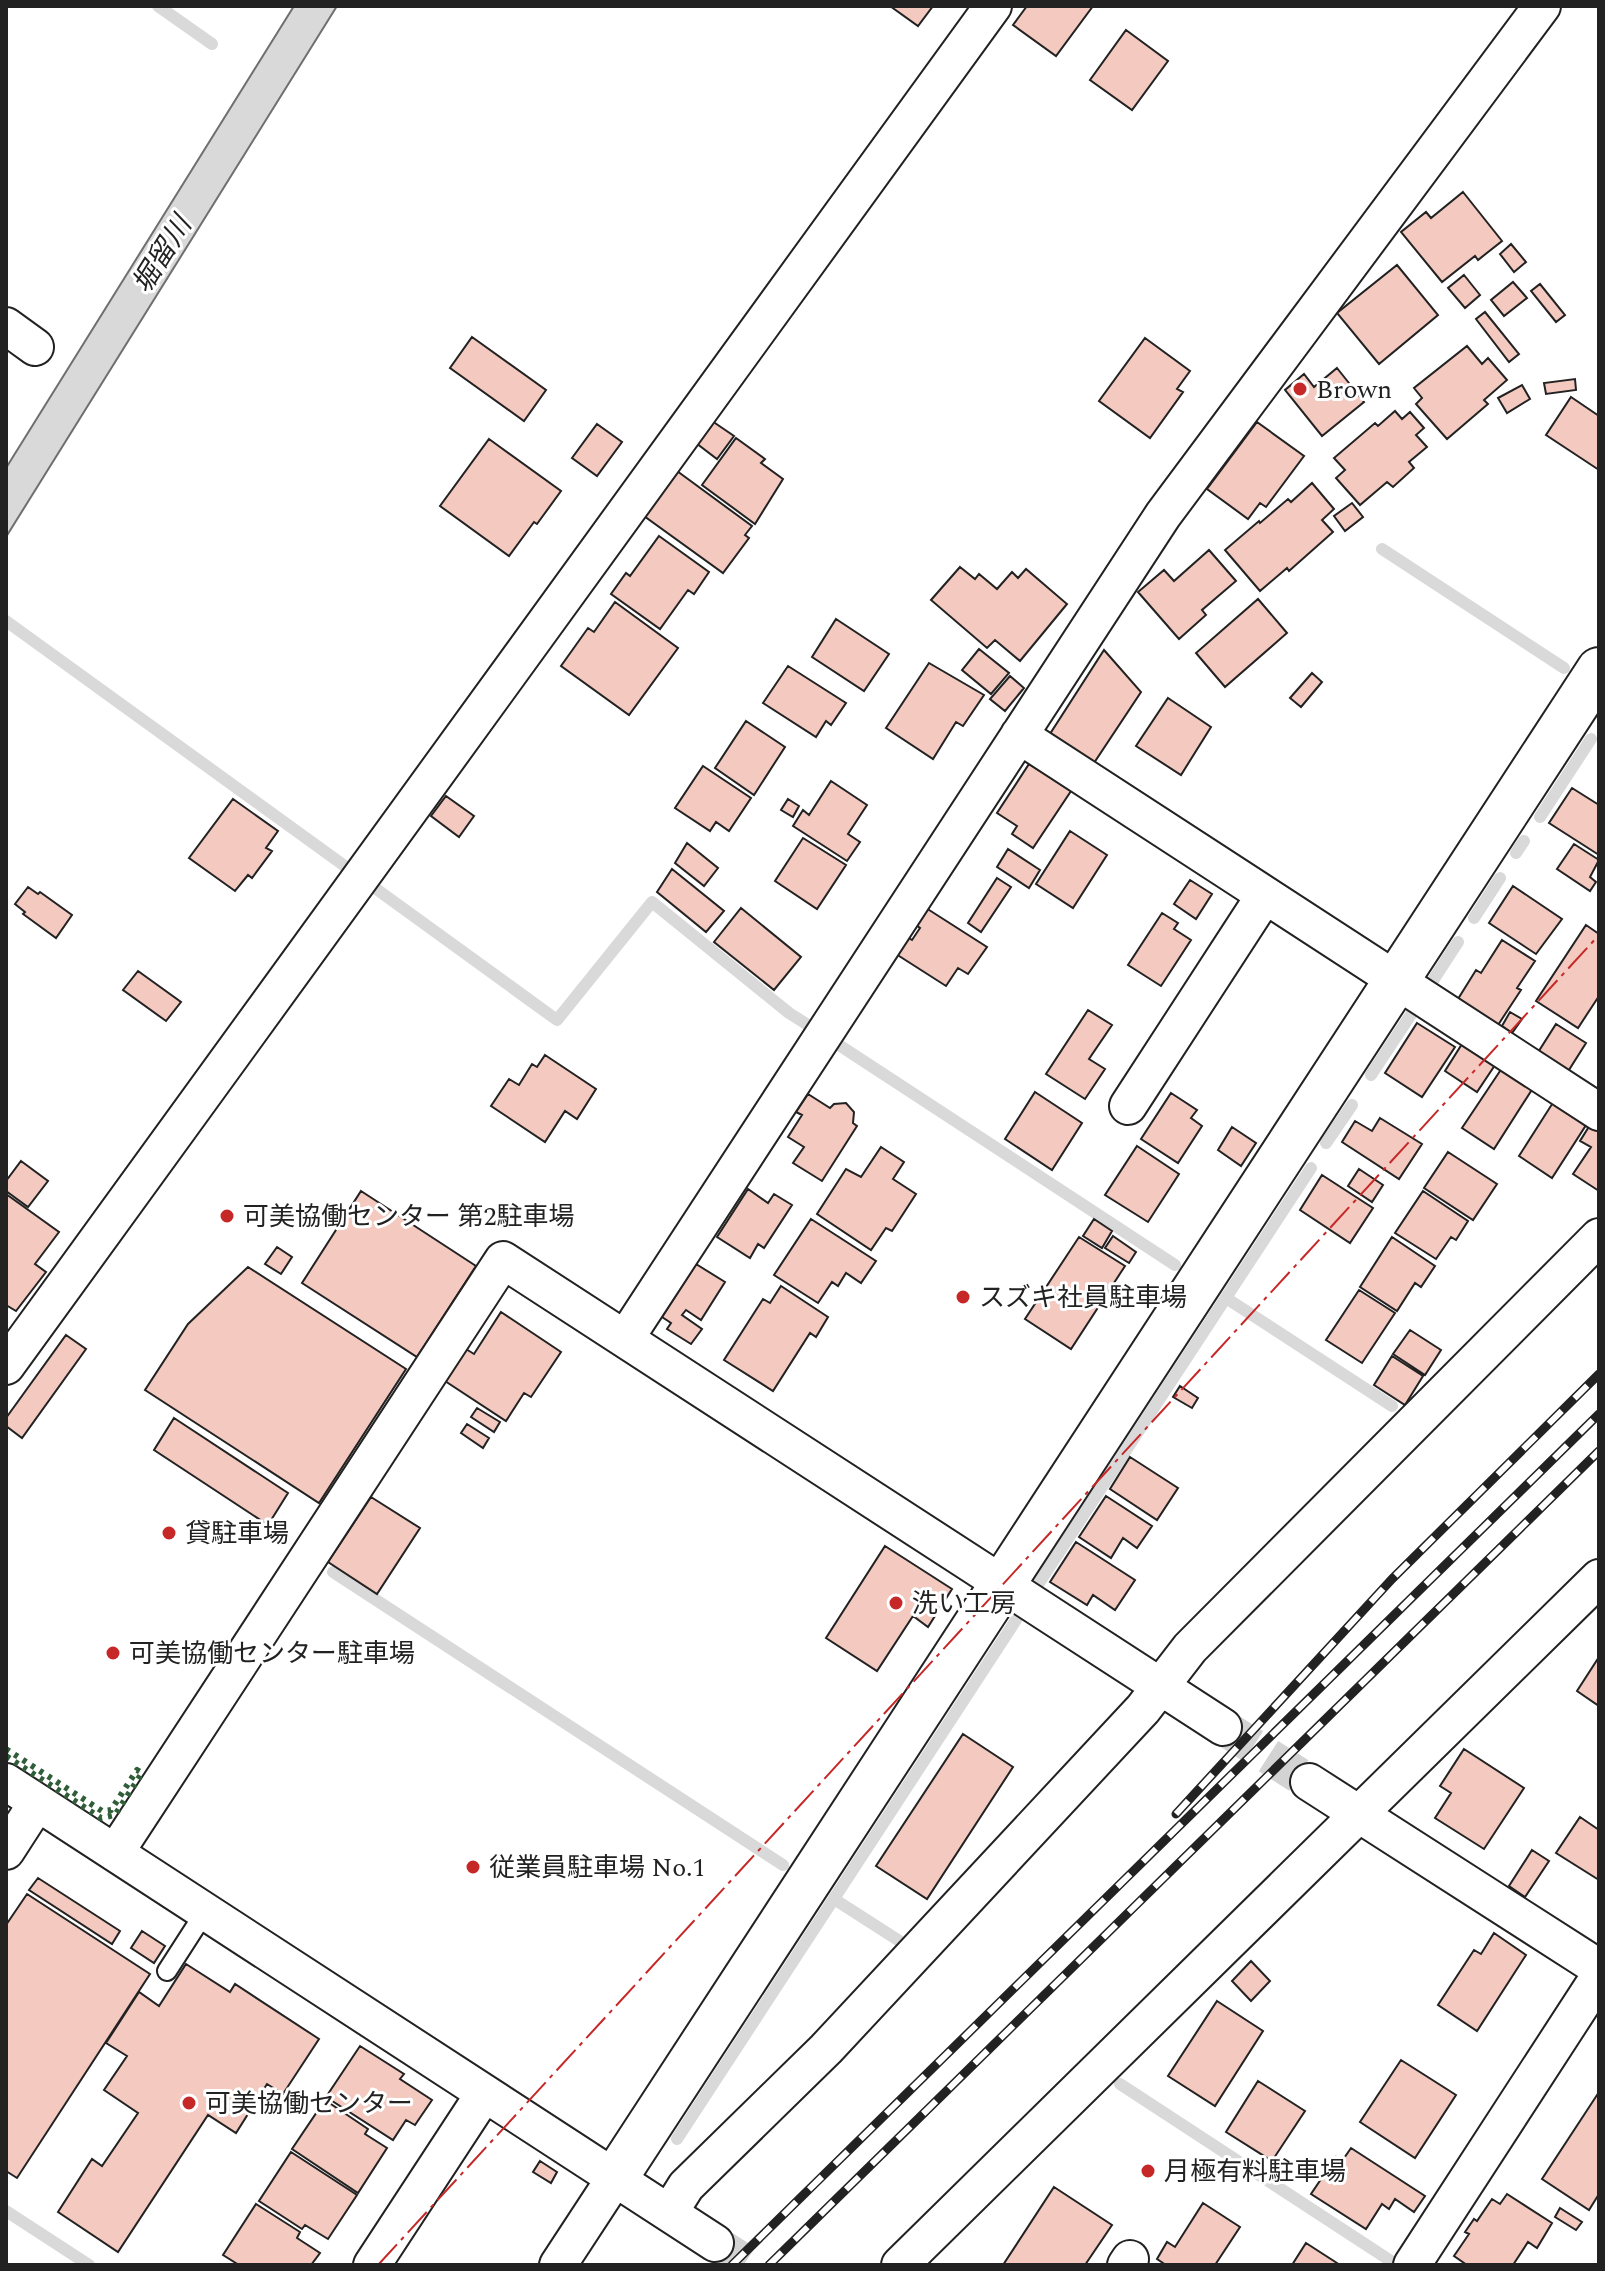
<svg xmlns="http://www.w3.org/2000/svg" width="1605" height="2271" font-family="Spectral,'Noto Sans JP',serif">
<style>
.water{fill:#d9d9d9;stroke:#6f6f6f;stroke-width:2}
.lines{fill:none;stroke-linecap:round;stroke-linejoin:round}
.stream{stroke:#d9d9d9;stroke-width:12}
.building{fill:#f3c9c0;stroke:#222;stroke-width:2}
.minor-tunnel{stroke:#d3d3d3;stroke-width:36;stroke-dasharray:36 18;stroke-linecap:butt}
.service-casing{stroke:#222;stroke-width:22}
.minor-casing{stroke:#222;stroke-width:40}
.tertiary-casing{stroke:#222;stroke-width:48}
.service{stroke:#fff;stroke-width:18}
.minor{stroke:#fff;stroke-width:36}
.tertiary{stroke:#fff;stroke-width:44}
.rail-casing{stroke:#222;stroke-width:9}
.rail{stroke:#fff;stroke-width:6;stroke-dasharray:18;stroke-linecap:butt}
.hedge{stroke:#2f5e38;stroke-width:6;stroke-dasharray:4 6;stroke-linecap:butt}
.power{stroke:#c62828;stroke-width:2;stroke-dasharray:28 6 4 6;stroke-linecap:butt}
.poi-dot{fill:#c62828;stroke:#fff;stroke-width:3}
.labels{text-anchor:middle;stroke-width:6;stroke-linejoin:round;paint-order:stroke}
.poi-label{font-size:26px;fill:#222;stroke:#fff;text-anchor:start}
.water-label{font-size:28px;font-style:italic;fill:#222;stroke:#fff}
</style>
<rect width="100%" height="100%" fill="#fff"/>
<path class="water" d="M294 6H337L6 537V468Z"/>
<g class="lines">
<path class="stream" d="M158 6 212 44
M1382 549 1564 668
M6 621 353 872
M1540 817 1591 739
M1516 853 1524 841
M368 883 557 1020 652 902 789 1013 808 1025
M1474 918 1500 878
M1432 982 1458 942
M839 1045 1175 1265
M1371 1075 1412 1013
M1326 1143 1352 1105
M1226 1298 1392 1406
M333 1572 783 1865
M1039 1583 1311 1168
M834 1899 901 1942
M1120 2084 1397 2265
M677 2139 1016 1620
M6 2211 89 2265"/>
</g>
<path class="building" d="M890 6H933L918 26Z
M1027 6H1093L1056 56 1013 25Z
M1126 30 1168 61 1132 110 1090 80Z
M1463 192 1502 241 1478 260 1475 256 1442 282 1401 232 1426 212 1431 218Z
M1511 244 1526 262 1514 272 1500 254Z
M1397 265 1438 315 1379 364 1337 313Z
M1464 275 1480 295 1465 308 1448 288Z
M1513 282 1527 298 1504 316 1491 300Z
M1540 284 1565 315 1556 322 1531 291Z
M1485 312 1519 354 1509 362 1476 319Z
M472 337 546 390 524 421 450 368Z
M1145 338 1190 371 1177 389 1183 392 1150 438 1099 401Z
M1467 346 1482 364 1488 358 1507 380 1484 400 1488 404 1447 439 1416 404 1422 398 1414 388Z
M1337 368 1364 402 1322 436 1285 390 1304 374 1314 387Z
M1575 379 1576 390 1546 394 1544 383Z
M1522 385 1530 399 1507 413 1498 398Z
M1571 397 1599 416V470L1546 435Z
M1395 411 1402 419 1410 412 1424 428 1416 435 1427 447 1409 462 1414 468 1393 487 1387 482 1360 505 1336 478 1345 470 1334 458 1375 423 1378 426Z
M712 421 734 436 717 459 696 443Z
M1257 422 1304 456 1266 507 1260 503 1248 519 1207 489Z
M597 424 622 442 597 476 572 458Z
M736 438 765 459 761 463 783 479 755 524 702 485Z
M489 439 561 491 537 524 534 522 509 556 440 506Z
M677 471 752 526 745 535 749 538 723 573 644 516Z
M1312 483 1334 509 1322 520 1333 532 1289 571 1287 568 1260 591 1225 550 1259 521 1260 523 1288 499 1291 502Z
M1352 503 1363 517 1345 531 1334 516Z
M659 536 709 572 694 594 688 590 660 629 611 594 626 573 630 576Z
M1209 550 1236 581 1202 610 1206 615 1179 639 1138 592 1164 570 1174 581Z
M960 567 975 579 979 574 997 589 1012 572 1018 578 1026 569 1067 604 1020 661 995 640 987 648 931 600Z
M1258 599 1287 633 1225 687 1196 653Z
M615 602 678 648 629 715 561 666 588 628 594 632Z
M836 619 889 654 864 691 812 657Z
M979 649 1009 673 991 694 962 670Z
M1104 650 1141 692 1092 766 1048 737Z
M929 663 984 695 963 726 956 722 933 759 886 728Z
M788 666 846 703 831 725 826 721 816 737 763 703Z
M1312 673 1322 682 1301 707 1290 698Z
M1010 676 1024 688 1005 711 990 699Z
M1168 698 1211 727 1181 775 1136 746Z
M746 721 785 747 754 795 715 768Z
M1029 764 1071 791 1033 848 1012 834 1017 826 997 813Z
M703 766 751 798 729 831 716 822 710 831 675 808Z
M831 781 867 805 848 834 860 842 847 861 793 826 803 810 809 815Z
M1572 788 1599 805V855L1549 823Z
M446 796 474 816 459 837 431 816Z
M233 799 278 831 266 848 272 851 252 878 248 875 235 891 189 858Z
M788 799 799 806 793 817 781 810Z
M1070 831 1107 855 1073 908 1036 884Z
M803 838 846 865 817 909 775 881Z
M687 843 718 868 704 886 675 863Z
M1574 844 1599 860 1590 877 1596 882 1590 891 1557 869Z
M1008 849 1040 870 1029 888 997 867Z
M672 869 724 911 706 932 657 892Z
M997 878 1011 887 981 932 968 923Z
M1190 880 1212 894 1196 919 1174 904Z
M1513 886 1562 919 1536 954 1489 923Z
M28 887 38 894 40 892 72 915 56 938 23 914 25 912 15 904Z
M741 908 801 957 774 990 714 942Z
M926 908 987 947 968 974 958 968 946 986 896 954 907 937 912 940 920 928 915 924Z
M1162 913 1178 923 1174 929 1191 940 1161 986 1128 965Z
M1586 925 1599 934V996L1578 1028 1536 1001Z
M1502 940 1535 961 1517 988 1521 990 1498 1025 1458 999 1476 970 1481 973Z
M138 971 181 1002 166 1021 123 990Z
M1088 1010 1112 1025 1089 1059 1105 1069 1085 1099 1046 1074Z
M1510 1012 1522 1019 1512 1033 1502 1026Z
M1417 1023 1455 1047 1422 1097 1385 1073Z
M1556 1024 1586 1043 1567 1073 1537 1054Z
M1462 1044 1495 1065 1477 1092 1445 1071Z
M545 1055 596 1089 577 1119 565 1111 545 1142 491 1106 509 1079 519 1085 532 1064 537 1067Z
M1502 1068 1533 1088 1494 1149 1462 1128Z
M1035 1092 1082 1123 1052 1170 1005 1139Z
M1171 1093 1197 1110 1191 1118 1202 1126 1178 1163 1141 1139Z
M808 1094 830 1108 834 1104 846 1103 854 1112 853 1123 857 1126 822 1181 793 1163 804 1147 788 1137 802 1115 796 1112Z
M1554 1101 1588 1122 1552 1178 1519 1156Z
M1380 1118 1422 1144 1399 1179 1342 1142 1355 1121 1372 1131Z
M1590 1125 1599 1131V1191L1573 1174 1591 1147 1580 1141Z
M1232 1127 1256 1143 1241 1166 1218 1150Z
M1137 1146 1179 1174 1148 1222 1105 1195Z
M881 1147 904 1162 893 1179 916 1194 892 1231 886 1228 871 1250 817 1214 846 1169 861 1177Z
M1448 1152 1497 1184 1473 1220 1424 1188Z
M21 1161 48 1181 28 1207 6 1191V1181Z
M1359 1169 1383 1185 1372 1202 1348 1186Z
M1322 1175 1373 1208 1350 1243 1300 1210Z
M748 1189 768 1203 774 1194 792 1205 764 1248 758 1244 750 1258 717 1237Z
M361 1191 476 1266 417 1357 302 1283Z
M1423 1191 1468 1221 1456 1240 1451 1237 1436 1259 1395 1233Z
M6 1194 59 1232 35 1264 46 1272 16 1311 6 1305Z
M811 1219 876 1261 861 1283 846 1273 838 1286 832 1282 818 1303 774 1275Z
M1094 1219 1112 1231 1102 1248 1083 1236Z
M1113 1236 1136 1252 1129 1263 1105 1248Z
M1079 1237 1125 1266 1071 1349 1025 1319Z
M1392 1237 1435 1266 1421 1287 1415 1283 1397 1311 1360 1287Z
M277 1247 292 1257 281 1274 265 1264Z
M696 1264 725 1282 701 1320 686 1310 682 1315 702 1329 691 1344 667 1329 671 1323 662 1317Z
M248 1267 406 1369 319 1503 145 1390 188 1324Z
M781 1286 828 1317 816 1337 810 1333 773 1391 724 1360 763 1299 770 1303Z
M1359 1290 1395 1313 1362 1363 1326 1340Z
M501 1312 561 1352 531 1397 524 1393 506 1421 445 1381 466 1349 474 1354Z
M1410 1330 1441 1350 1425 1375 1393 1354Z
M66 1335 86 1349 22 1438 6 1426V1418Z
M1392 1356 1423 1376 1405 1405 1374 1385Z
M1180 1386 1198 1398 1192 1408 1173 1397Z
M477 1408 500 1422 494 1432 471 1417Z
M174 1418 288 1493 268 1525 154 1450Z
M467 1424 489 1438 483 1448 461 1433Z
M1130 1457 1178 1488 1157 1520 1110 1489Z
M1106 1496 1152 1526 1137 1548 1123 1538 1111 1558 1079 1537Z
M371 1497 420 1528 377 1594 328 1562Z
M1076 1542 1135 1580 1115 1610 1093 1595 1087 1605 1050 1582Z
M885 1546 952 1589 928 1627 913 1616 877 1671 826 1638Z
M1599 1657V1706L1577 1691Z
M963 1734 1013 1767 927 1899 876 1866Z
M1464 1749 1524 1788 1484 1849 1435 1818 1451 1793 1440 1786Z
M1580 1817 1599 1830V1880L1556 1853Z
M1532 1850 1549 1861 1525 1897 1509 1886Z
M38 1878 120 1931 112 1944 29 1890Z
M27 1894 150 1974 17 2178 6 2171V1925Z
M142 1931 165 1946 154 1963 131 1948Z
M1494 1933 1526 1955 1477 2031 1438 2005 1474 1950 1481 1954Z
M1251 1961 1270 1981 1251 2001 1232 1981Z
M186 1964 230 1992 235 1984 319 2039 283 2094 267 2084 236 2133 208 2115 118 2252 58 2212 92 2159 102 2166 138 2113 104 2090 127 2056 106 2043 139 1992 159 2006Z
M1217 2001 1263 2031 1215 2106 1168 2076Z
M360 2046 404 2074 400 2079 432 2100 415 2125 406 2120 393 2140 326 2097Z
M1401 2060 1456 2095 1415 2158 1360 2122Z
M1258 2081 1305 2111 1272 2161 1226 2132Z
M1599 2092V2194L1589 2210 1542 2179Z
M325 2100 368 2129 365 2134 387 2148 358 2193 292 2149Z
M1351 2148 1425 2196 1414 2212 1395 2199 1389 2209 1382 2204 1366 2229 1311 2194 1336 2157 1342 2161Z
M291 2152 357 2195 328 2239 305 2225 302 2229 259 2201Z
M540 2161 557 2172 551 2183 533 2172Z
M1054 2187 1112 2225 1085 2265H1003Z
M1507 2194 1552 2223 1537 2248 1528 2242 1513 2265H1467L1454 2256 1469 2234 1465 2232 1474 2219 1477 2221 1492 2199 1500 2204Z
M1203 2203 1240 2227 1215 2265H1166L1157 2259 1167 2242 1175 2247Z
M256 2204 300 2232 297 2238 320 2253 311 2265H239L223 2255Z
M1560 2208 1582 2222 1576 2230 1555 2217Z
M1306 2243 1340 2265H1292Z"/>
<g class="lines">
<path class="minor-tunnel" d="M1223 1727 1309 1782
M715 2243 749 2265"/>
<defs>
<path id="service" d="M167 1971 205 1912"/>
<path id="minor" d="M6 326 35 347
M1019 735 1599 1112
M1128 1106 1265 895
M625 1339 1163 515 1542 6
M6 1366 993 6
M6 1782 715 2243
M1309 1782 1599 1968
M6 1851 37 1803
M115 1853 503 1260 1223 1727
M669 2213 686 2186 826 2049 1143 1709 1190 1648 1599 1237
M372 2265 484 2094
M558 2265 615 2178
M900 2265 1599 1578
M1126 2265 1130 2259
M1412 2265 1599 1977"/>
<path id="tertiary" d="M615 2178 1599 670"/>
</defs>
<use href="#service" class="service-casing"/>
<use href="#minor" class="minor-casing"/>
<use href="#tertiary" class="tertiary-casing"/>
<use href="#service" class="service"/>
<use href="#minor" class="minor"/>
<use href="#tertiary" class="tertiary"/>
<defs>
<path id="rail" d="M1176 1814 1392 1579 1599 1374
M732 2265 1599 1414
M769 2265 1599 1451"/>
</defs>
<use href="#rail" class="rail-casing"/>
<use href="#rail" class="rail"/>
<path class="hedge" d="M6 1749 102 1811 111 1810 137 1770 142 1773 115 1815 101 1818 6 1756"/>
<path class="power" d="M378 2265 1599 935"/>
</g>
<g class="poi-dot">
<circle cx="1300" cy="389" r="8"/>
<circle cx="227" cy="1216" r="8"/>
<circle cx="963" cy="1297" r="8"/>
<circle cx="169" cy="1533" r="8"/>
<circle cx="896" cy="1603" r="8"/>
<circle cx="113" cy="1653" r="8"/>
<circle cx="473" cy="1867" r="8"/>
<circle cx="189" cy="2103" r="8"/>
<circle cx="1148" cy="2171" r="8"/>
</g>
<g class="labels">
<g class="poi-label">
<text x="1316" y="398">Brown</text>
<text x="243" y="1225">可美協働センター 第2駐車場</text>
<text x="979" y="1306">スズキ社員駐車場</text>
<text x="185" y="1542">貸駐車場</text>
<text x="912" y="1612">洗い工房</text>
<text x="129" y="1662">可美協働センター駐車場</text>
<text x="489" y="1876">従業員駐車場 No.1</text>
<text x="205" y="2112">可美協働センター</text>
<text x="1164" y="2180">月極有料駐車場</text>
</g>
<g class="water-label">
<text transform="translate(161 254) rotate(-58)" y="10">堀留川</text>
</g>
</g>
<rect width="1605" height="2271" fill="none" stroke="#222222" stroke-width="16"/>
</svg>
